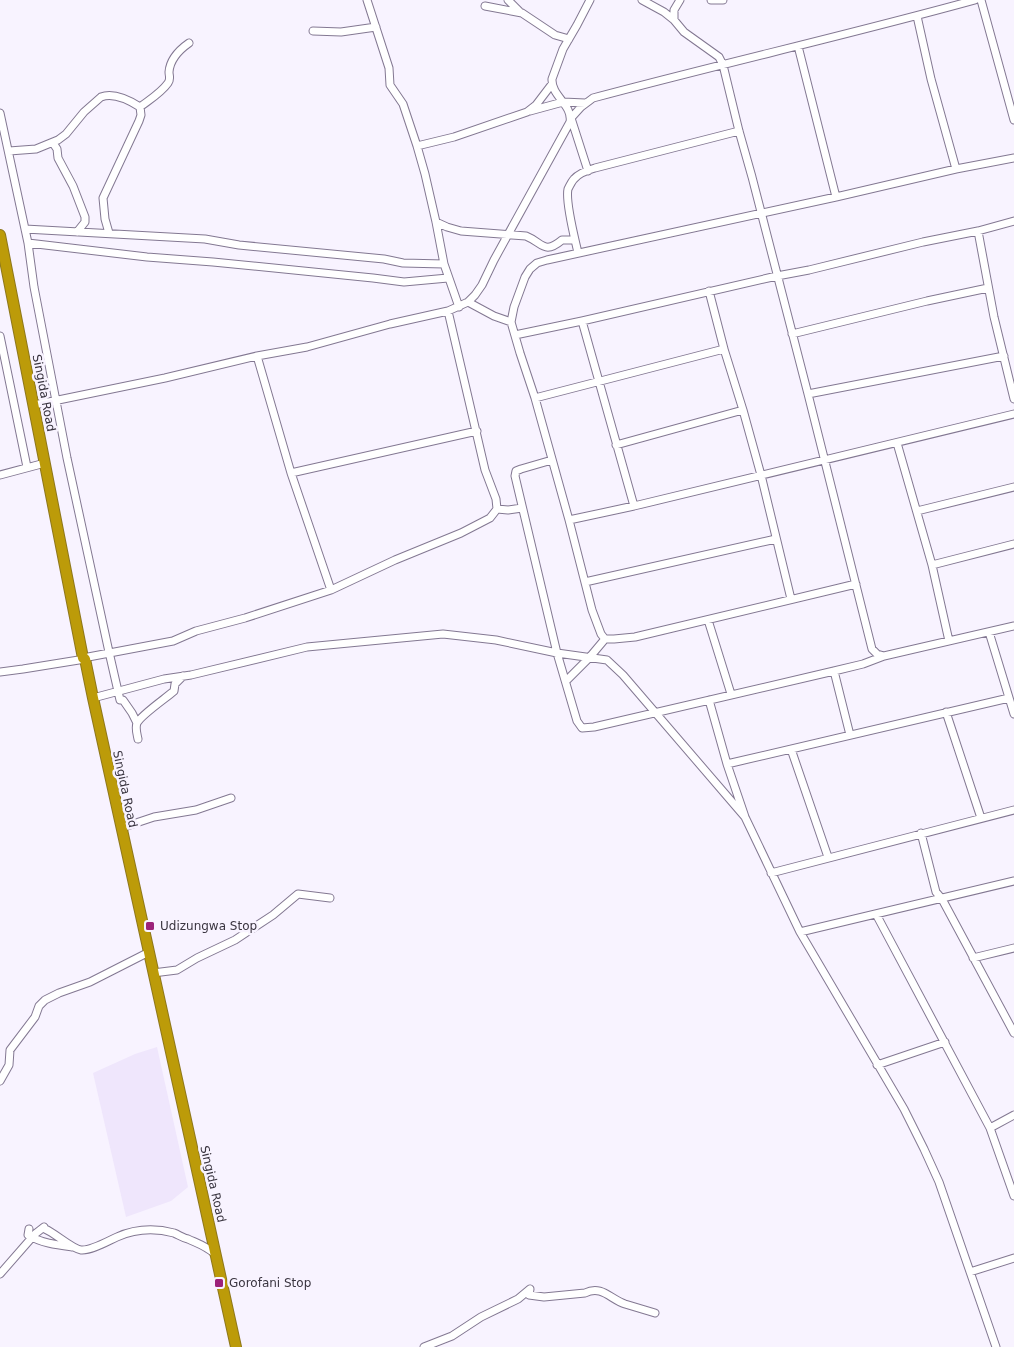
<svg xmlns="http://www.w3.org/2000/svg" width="1014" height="1347" font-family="'DejaVu Sans',sans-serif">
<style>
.built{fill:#efe6fc}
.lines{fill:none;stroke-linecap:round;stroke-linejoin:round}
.minor-casing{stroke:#837892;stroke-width:9}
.highway-casing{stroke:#8e771c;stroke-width:12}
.minor{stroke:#fff;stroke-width:7}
.highway{stroke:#bc9b09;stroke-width:10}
.poi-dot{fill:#9c227a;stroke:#f8f3ff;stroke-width:2}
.labels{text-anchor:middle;stroke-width:5;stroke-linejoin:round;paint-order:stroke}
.street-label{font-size:12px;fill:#3a3540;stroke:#f8f3ff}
.poi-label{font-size:12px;fill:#3a3540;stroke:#f8f3ff;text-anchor:start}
</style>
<rect width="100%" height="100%" fill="#f8f3ff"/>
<path class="built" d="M157 1047 188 1187 171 1201 126 1217 93 1073 135 1054Z"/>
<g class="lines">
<defs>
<path id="minor" d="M367 0 389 68 390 85 403 104 417 146 425 174 436 222 444 264 459 307
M508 0 519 11
M642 0 664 12 674 20
M680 0 674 10V20L684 32 719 57 723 65 739 131 752 177 808 394 872 649 877 654 884 656 1014 626
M711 0H723
M981 0 1014 120
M485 6 522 13 555 35 569 39
M917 16 931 79 956 169
M313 31 341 32 376 27
M798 46 836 197
M140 107C149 100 161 93 168 83 171 79 169 76 169 72 170 59 179 50 189 43
M530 111 563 102 585 103
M0 113 28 243 34 287 67 458 109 652 120 700H123L132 713 137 723
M53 143 57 149 58 158 73 186 85 217V222L77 232
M417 146 454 137 527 112 536 105 552 84
M9 151 36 149 58 140 66 134 84 112 101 97C114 92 129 100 140 107L141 115 139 121 103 198 105 219 109 233
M588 171 571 118 581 107 593 98C720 64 848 35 975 0
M436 222 447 227 461 231 526 236C543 243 544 255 562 240H575
M25 229 205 239 239 245 384 259 403 263 444 264
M978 231 994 317 1014 399
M28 243 147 257 213 262 373 278 404 282 448 278
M578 253C575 239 565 202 568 189 569 187 572 181 574 179 579 173 588 170 595 168L739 131
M709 291 724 349 743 410 761 475 791 599
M468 302 494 316 511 322
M582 321 634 506
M792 334 927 301 988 288
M515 335 582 321 777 276 809 270 923 242 978 231 1014 221
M0 336 27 467
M257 356 291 473 331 590
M808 394 1004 356
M535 398 724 349
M34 405 165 378 257 356 307 347 390 324 448 311 468 302 475 295 482 285 494 260 570 122C573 105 551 96 552 79L563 49 577 25 590 0
M897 443 932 565 949 641
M616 445 743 410
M552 460 521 469 516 471 515 476 557 653 577 721 582 728 594 727 834 671 863 664 884 656
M291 473 477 431
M0 475 45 463
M497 509 508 510 522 508
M917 511 1014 487
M569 520 634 506 1014 414
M932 565 1014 544
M585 582 776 539
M856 584 635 637 614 639H605L601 634 592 610 569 520 535 398 520 353 511 322 514 307 525 277 530 269 537 263 547 260 836 197 956 169 1014 158
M708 620 731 694
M989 632 1014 714
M83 658 173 641 196 631 245 618 331 590 395 560 461 533 490 518 497 509 496 499 485 470 448 311
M834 671 850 735
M0 672 23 669 85 659
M566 681 589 658 605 639
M93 698 164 679 191 675 307 647 443 634 496 640 557 653 607 660 623 675 745 817
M709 700 727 764 745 817 800 932 904 1109 924 1149 939 1182 996 1347
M946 712 981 818
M138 739C137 734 135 728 137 723 141 715 166 698 174 691L175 684 183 676
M791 749 828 857
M727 764 1009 698
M121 828 154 817 196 810 231 798
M921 833 936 892 942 899 1014 1033
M771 873 1014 810
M876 914 990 1128 1014 1196
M800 932 1014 881
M973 958 1014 948
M153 973 177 970 197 958 235 940 273 915 298 894 330 898
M877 1065 945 1042
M0 1081 9 1065 10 1050 35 1017 39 1006 45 1000 59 993 90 982 149 952
M990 1128 1014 1115
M29 1229 28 1235C41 1243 57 1245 72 1247
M970 1272 1014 1258
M0 1274 35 1234 44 1227 45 1229C55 1233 72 1249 81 1250 91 1251 108 1241 117 1237 135 1229 155 1228 174 1233 179 1235 183 1238 188 1239 199 1244 206 1246 215 1254
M424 1347 452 1336 481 1317 518 1299 530 1289 529 1295 544 1297 585 1293C602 1285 610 1299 625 1304 635 1307 645 1310 655 1313"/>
<path id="highway" d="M0 235 83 658 85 659 93 698 236 1347"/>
</defs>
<use href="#minor" class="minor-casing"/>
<use href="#highway" class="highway-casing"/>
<use href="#minor" class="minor"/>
<use href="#highway" class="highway"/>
</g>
<g class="poi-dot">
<rect x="145" y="921" width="10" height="10" rx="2.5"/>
<rect x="214" y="1278" width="10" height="10" rx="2.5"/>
</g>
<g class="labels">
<g class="street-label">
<text transform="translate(44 393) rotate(79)" y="4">Singida Road</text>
<text transform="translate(125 789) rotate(78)" y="4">Singida Road</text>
<text transform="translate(213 1184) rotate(77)" y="4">Singida Road</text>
</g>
<g class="poi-label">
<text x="160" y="930">Udizungwa Stop</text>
<text x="229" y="1287">Gorofani Stop</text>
</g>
</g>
</svg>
